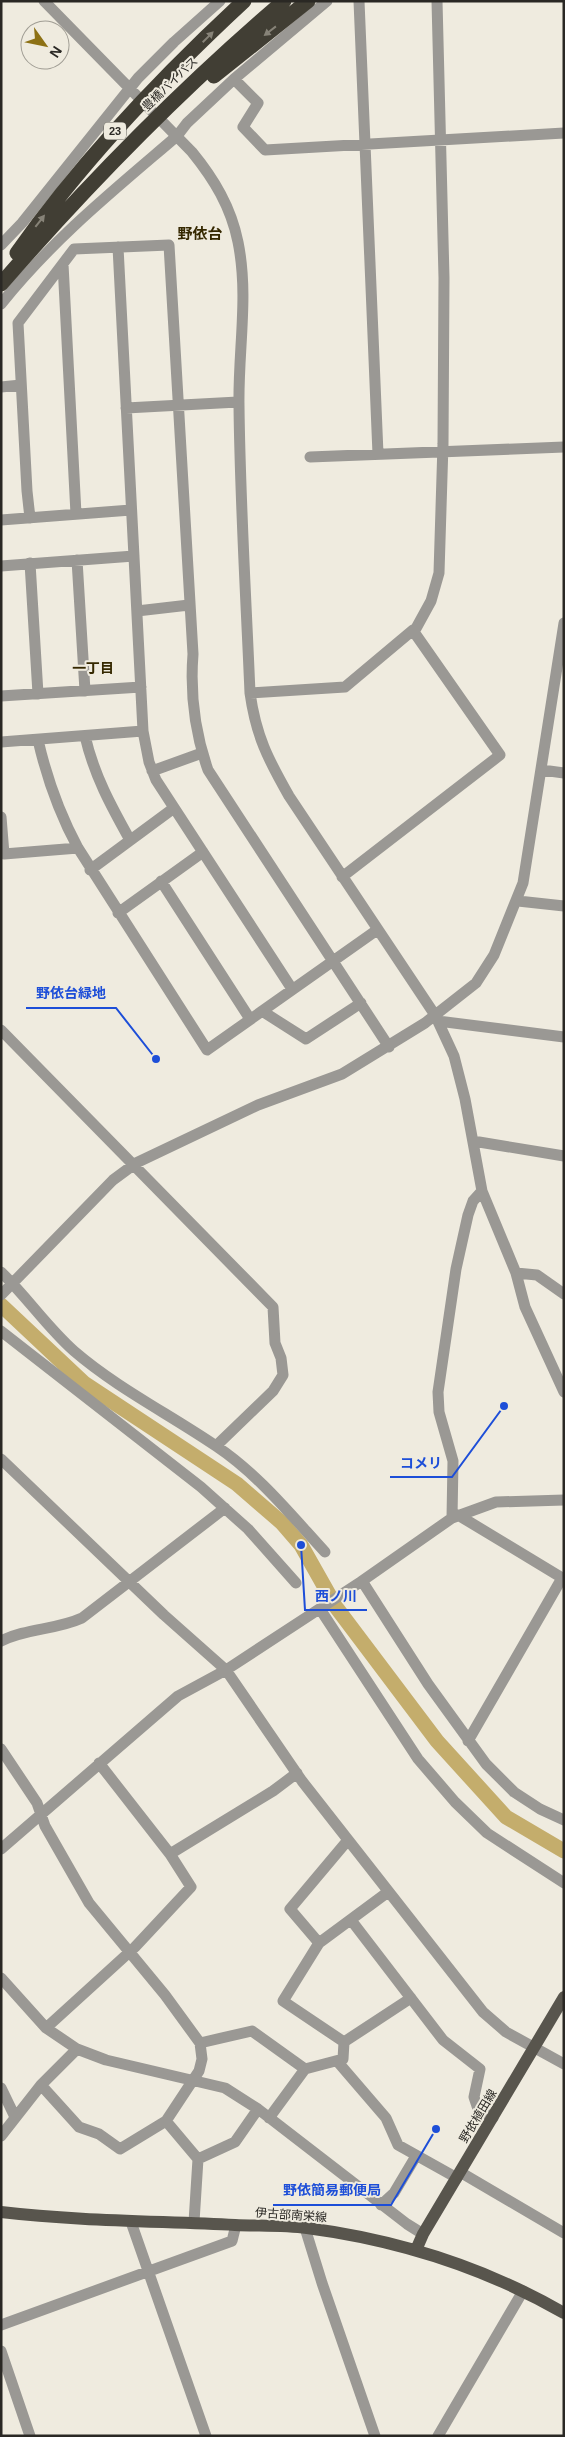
<svg xmlns="http://www.w3.org/2000/svg" width="565" height="2437" font-family="Arial,'Noto Sans JP',sans-serif">
<style>
.lines{fill:none;stroke-linecap:round;stroke-linejoin:round}
.river{stroke:#c4ad6c;stroke-width:15}
.minor{stroke:#9a9894;stroke-width:11}
.major{stroke:#58554d;stroke-width:12}
.highway{stroke:#413e34;stroke-width:15}
.oneway{fill:#878378}
.labels{text-anchor:middle;stroke-width:4;stroke-linejoin:round;paint-order:stroke}
.shield{fill:#efebdf;stroke:#65625c;stroke-width:1}
.shield-label{font-size:11px;font-weight:bold;fill:#2a2824}
.street-label{font-size:12px;fill:#2a2824;stroke:#efebdf}
.neighbourhood-label{font-size:14px;font-weight:bold;fill:#352800;stroke:#efebdf}
.quarter-label{font-size:15px;font-weight:bold;fill:#352800;stroke:#efebdf}
.leader{fill:none;stroke:#1d4ed8;stroke-width:2}
.callout-dot{fill:#1d4ed8;stroke:#efebdf;stroke-width:2}
.callout-label{font-size:14px;text-anchor:middle;font-weight:bold;fill:#1d4ed8;stroke:#efebdf;stroke-width:4;stroke-linejoin:round;paint-order:stroke}
</style>
<rect width="100%" height="100%" fill="#efebdf"/>
<g class="lines">
<path class="river" d="M1 1305 84 1383 237 1484 282 1523 301 1545 336 1607 437 1741 506 1817 564 1851"/>
<path class="minor" d="M44 1 192 152C214 179 231 207 238 242 249 296 238 350 239 405 240 501 246 597 250 693 256 736 268 759 289 796L435 1015 454 1056 465 1099 482 1191 516 1273 525 1307 564 1392
M359 1 378 454
M234 79 258 103 243 127 265 150 564 133
M1 245 22 223 138 78 174 42 220 1
M118 247 143 731 149 762 156 780 292 989
M63 264 76 514
M1 304C54 238 114 190 177 136L187 123 234 79 327 1
M1 387 21 385
M126 408 238 402
M310 457 564 447
M30 518 27 491 18 323 74 249 169 245 193 654C190 693 195 733 208 770L389 1047
M1 520 131 510
M77 560 85 691
M30 563 38 694
M1 566 134 556
M137 611 189 605
M250 693 345 687 413 630 414 632 431 601 439 573 443 444 444 278 437 1
M1 696 141 687
M85 736C94 775 111 806 130 840
M38 740C47 779 59 813 78 848L207 1050 377 930
M1 742 143 731
M542 770 564 773
M152 771 202 753
M1 817 4 854 78 848
M90 870 174 808
M342 877 500 755 414 632
M161 881 250 1019
M518 901 564 906
M118 913 203 852
M262 1011 306 1039 361 1003
M438 1021 564 1037
M1 1030 273 1307 275 1343 281 1358 283 1375 273 1391 216 1446
M473 1141 564 1156
M1 1272C27 1297 47 1327 74 1351 117 1388 169 1414 216 1446 258 1474 291 1515 325 1552
M516 1273 537 1275 564 1294
M1 1295 113 1180 136 1163 258 1105 342 1074 425 1023 476 983 494 955 523 883 564 623
M1 1331 201 1487 248 1529 296 1583
M1 1459 164 1615 226 1670 302 1781 483 2012 506 2032 564 2064
M458 1515 564 1579
M452 1518 453 1461 439 1412 438 1392 456 1269 468 1215 473 1201 482 1191
M362 1581 428 1684 486 1764 514 1792 540 1809 564 1820
M320 1609 418 1759 455 1802 487 1833 564 1883
M1 1641C27 1628 56 1630 82 1618L225 1508
M468 1741 562 1578
M1 1749 37 1803 45 1826 89 1903 165 1995 200 2043 202 2059 199 2071 166 2121 198 2159 194 2222
M1 1849 178 1696 226 1670 362 1581 452 1518 496 1502 564 1500
M170 1854 273 1791 297 1773
M351 1920 443 2040 480 2069 474 2097 478 2109 493 2118
M319 1943 290 1909 348 1840
M1 1978 46 2028 77 2049 106 2060 225 2088 258 2109 407 2224 423 2234
M46 2028 135 1947 191 1887 170 1854 99 1763
M344 2042 411 1998
M200 2043 252 2031 305 2069 269 2118
M337 2061 386 2118 398 2145 457 2178
M305 2069 343 2059 344 2042 283 2001 319 1943 388 1892
M41 2085 79 2127 99 2134 120 2149 166 2121
M1 2088 15 2117
M1 2136 41 2085 77 2049
M198 2159 235 2142 258 2109
M460 2172 564 2233
M381 2205 394 2193 416 2156
M131 2222 206 2436
M305 2228 322 2283 375 2436
M1 2325 232 2241 236 2225
M1 2351 30 2436
M438 2436 523 2291"/>
<path class="major" d="M1 2212C79 2221 157 2221 235 2225 259 2226 284 2225 307 2228 398 2240 484 2267 564 2313
M416 2250 423 2234 564 1997"/>
<path class="highway" d="M214 76 308 1
M17 253C81 162 162 77 244 1
M1 284C89 183 182 88 284 1"/>
</g>
<defs><path id="oneway-solid" d="M-6-.8H1V-3.2L6.5 0L1 3.2V.8H-6Z" transform="scale(1.25)"/></defs>
<g class="oneway">
<use href="#oneway-solid" transform="translate(270 31) rotate(142)"/>
<use href="#oneway-solid" transform="translate(208 37) rotate(-45)"/>
<use href="#oneway-solid" transform="translate(40 221) rotate(-52)"/>
</g>
<g class="labels">
<rect class="shield" x="104" y="122.5" width="22" height="17" rx="4"/>
<g class="shield-label">
<text x="115" y="135">23</text>
</g>
<g class="street-label">
<text transform="translate(170 84) rotate(-44)" y="4">豊橋バイパス</text>
<text transform="translate(478 2116) rotate(-59)" y="4">野依植田線</text>
<text transform="translate(291 2215) rotate(4)" y="4">伊古部南栄線</text>
</g>
<g class="neighbourhood-label">
<text x="93" y="673">一丁目</text>
</g>
<g class="quarter-label">
<text x="200" y="239">野依台</text>
</g>
</g>
<path class="leader" d="M156 1059L116 1008H26M504 1406L452 1477H390M301 1545L305 1610H367M436 2129L391 2205H273"/>
<g class="callout-dot">
<circle cx="156" cy="1059" r="5"/>
<circle cx="504" cy="1406" r="5"/>
<circle cx="301" cy="1545" r="5"/>
<circle cx="436" cy="2129" r="5"/>
</g>
<g class="callout-label">
<text x="71" y="998">野依台緑地</text>
<text x="421" y="1468">コメリ</text>
<text x="336" y="1601">西ノ川</text>
<text x="332" y="2195">野依簡易郵便局</text>
</g>
<rect width="565" height="2437" fill="none" stroke="#2a2824" stroke-width="5"/>
<g transform="translate(45 45) rotate(123)"><circle r="24" fill="#efebdf" stroke="#a09d94"/>
<path d="M0-4L9 19L0 12L-9 19Z" fill="#8d7115"/>
<text y="-8" font-size="14" font-weight="bold" text-anchor="middle" fill="#2a2824">N</text>
</g>
</svg>
